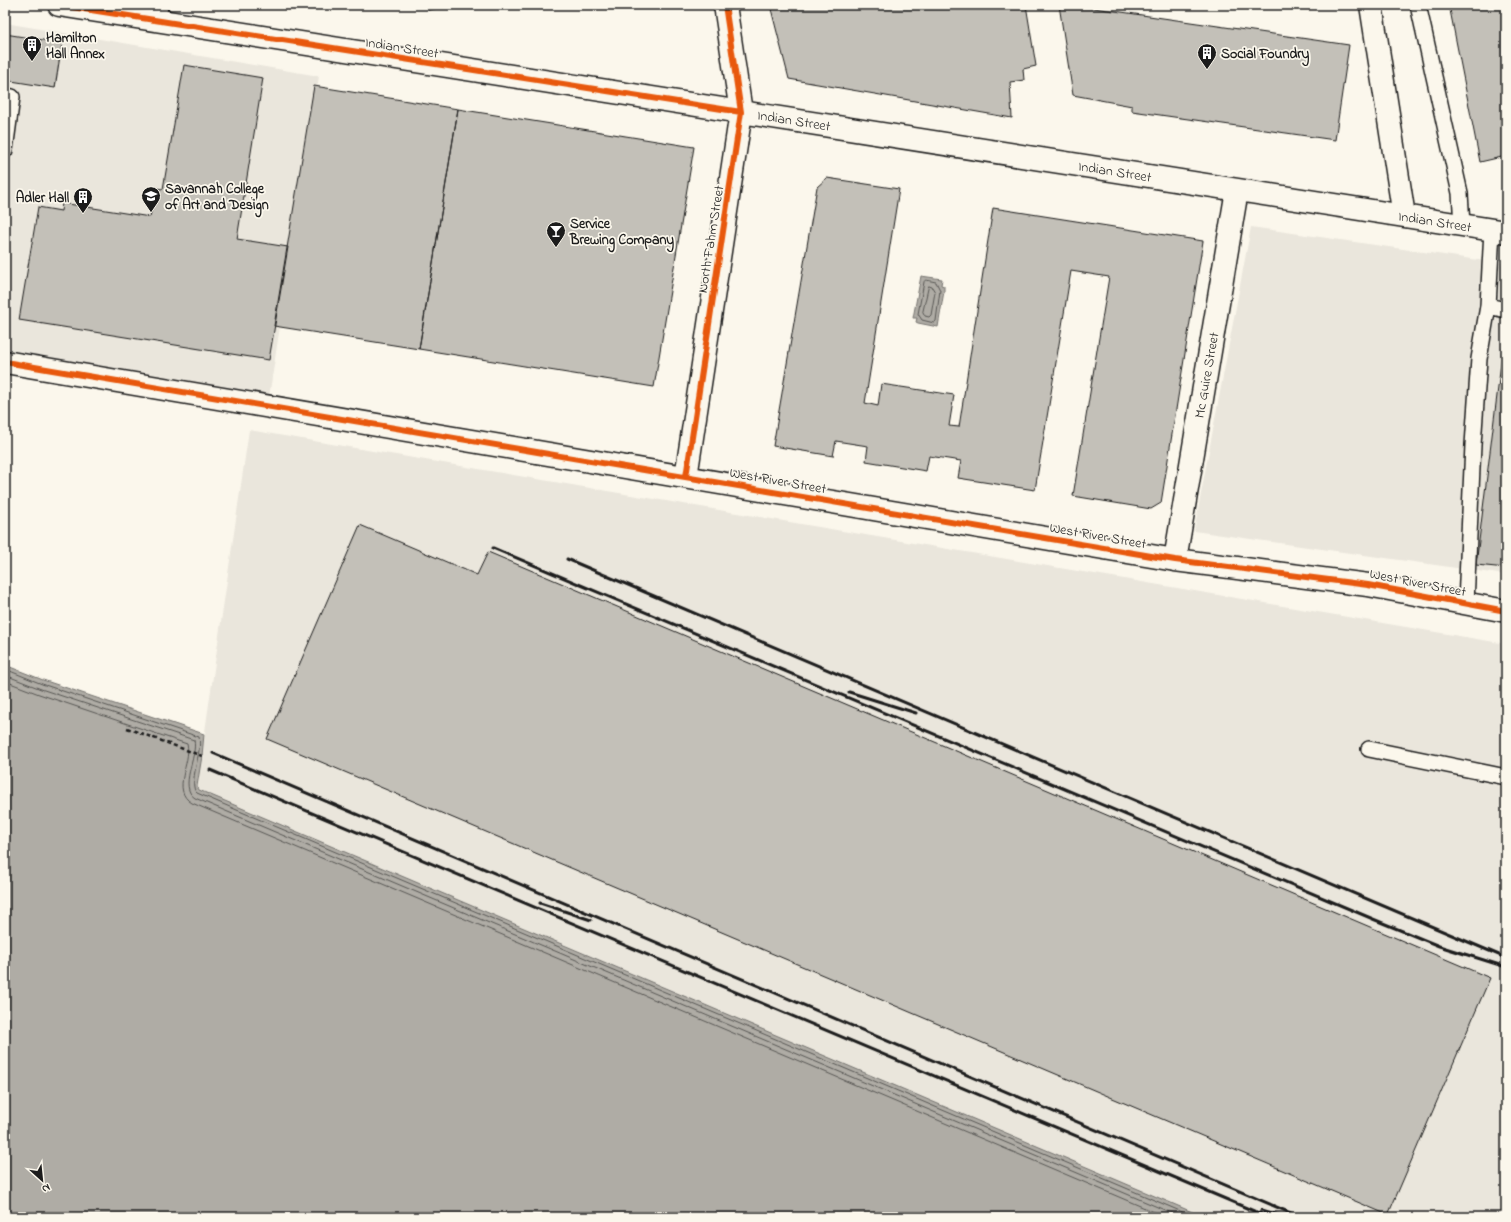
<svg xmlns="http://www.w3.org/2000/svg" width="1511" height="1222" font-family="'Indie Flower',sans-serif">
<style>
.built{fill:#eae6dc}
.water{fill:#afaca5;stroke:#74726e}
.lines{fill:none;stroke-linecap:round;stroke-linejoin:round}
.shore{stroke:#575653;stroke-width:1}
.building{fill:#c3c0b8;stroke:#1c1c1c}
.service-casing{stroke:#1c1c1c;stroke-width:18}
.minor-casing{stroke:#1c1c1c;stroke-width:25}
.path{stroke:#1c1c1c;stroke-width:2.5;stroke-dasharray:4 3;stroke-linecap:butt}
.service{stroke:#fbf7ec;stroke-width:15}
.minor{stroke:#fbf7ec;stroke-width:22}
.rail{stroke:#1c1c1c;stroke-width:3}
.cycleway-casing{stroke:#fbf7ec;stroke-width:8}
.cycleway{stroke:#e8590c;stroke-width:6}
.labels{text-anchor:middle;stroke-width:3.5;stroke-linejoin:round;paint-order:stroke}
.poi-label{font-size:14px;font-weight:bold;fill:#1c1c1c;stroke:#fbf7ec;text-anchor:start}
.street-label{font-size:14px;fill:#1c1c1c;stroke:#fbf7ec}
</style>
<rect width="100%" height="100%" fill="#fbf7ec"/>
<filter id="ink" filterUnits="userSpaceOnUse"><feTurbulence type="fractalNoise" baseFrequency=".025" numOctaves="2"/><feDisplacementMap in="SourceGraphic" scale="8" xChannelSelector="R" yChannelSelector="G"/><feConvolveMatrix kernelMatrix="1 2 1 2 8 2 1 2 1" color-interpolation-filters="sRGB"/></filter>
<g filter="url(#ink)">
<path class="built" d="M5 23 319 76 269 397 5 349Z
M1251 227 1506 264V575L1194 531Z
M249 430 1506 644V1217H1204L199 790 197 786Z"/>
<path class="water" d="M921 276 942 279 941 285 944 286V291L938 327 918 323 916 322 917 318H913Z
M5 665 43 680 204 734 202 756 197 786 199 790 1204 1217H5Z"/>
<g class="lines">
<path class="shore" d="M926 280 936 282 940 290 936 321 934 323 922 320 918 314 924 282Z
M929 286 932 287 935 292 931 315 929 317 925 316 923 312Z
M5 669 42 684 199 737C203 751 187 785 197 793L1194 1217
M5 675 41 689 194 740C198 757 178 787 195 798L1181 1217
M5 681 39 694 187 744C192 763 170 790 192 803L1166 1217"/>
</g>
<path class="building" d="M427 5H455L428 10Z
M770 5H1026L1036 66 1023 69 1024 80 1010 82 1012 118 789 79Z
M1059 5H1073L1349 45 1335 140 1132 111V106L1073 95Z
M1475 5H1506V156L1480 162 1450 10Z
M5 34 62 43 55 88 5 80Z
M184 65 263 78 237 239 288 247 269 360 19 320 38 207 61 211 62 203 150 217 155 188 163 189Z
M314 86 458 109 419 349 274 326Z
M458 109 694 147 654 387 419 349Z
M827 178 899 189 865 403 878 406 881 384 954 395 949 426 959 427 993 208 1203 241 1161 503 1151 509 1073 496 1109 277 1071 271 1035 490 958 478 961 461 929 456 926 471 866 461 868 446 836 441 833 456 773 446 817 187Z
M1503 347 1506 348V568L1476 565Z
M360 525 477 575 488 552 1490 978 1388 1215 267 739Z"/>
<g class="lines">
<defs>
<path id="service" d="M1418 5 1460 193 1462 225
M158 20 160 5
M5 96 12 97 5 150
M1488 306 1506 310
M1466 603 1473 445 1479 359 1488 306 1492 230
M1369 749 1506 777"/>
<path id="minor" d="M59 5 1506 232
M1371 5 1404 216
M5 362 1175 560 1368 585 1506 611
M686 477 741 112 725 5
M1175 560 1237 190"/>
</defs>
<use href="#service" class="service-casing"/>
<use href="#minor" class="minor-casing"/>
<path class="path" d="M127 728 202 756"/>
<use href="#service" class="service"/>
<use href="#minor" class="minor"/>
<path class="rail" d="M493 548 1373 919 1439 946 1506 967
M567 559 1506 958
M849 692 916 713
M213 753 1300 1217
M210 770 1268 1217
M540 903 591 920
M1262 1210 1285 1217"/>
<defs>
<path id="cycleway" d="M59 5 741 112
M5 362 1175 560 1368 585 1506 611
M686 477 741 112 725 5"/>
</defs>
<use href="#cycleway" class="cycleway-casing"/>
<use href="#cycleway" class="cycleway"/>
</g>
</g>
<defs>
<symbol id="building-pin" viewBox="-11 -11 22 30"><path d="M0 17L-7.5 6A9.5 9.5 0 1 1 7.5 6Z" fill="#1c1c1c" stroke="#fbf7ec"/><path d="M-4-6H4V6H1V3H-1V6H-4ZM-2.5-4.3h1.7v1.8h-1.7ZM.8-4.3h1.7v1.8H.8ZM-2.5-1h1.7V.8h-1.7ZM.8-1h1.7V.8H.8Z" fill="#fff"/></symbol>
<symbol id="university-pin" viewBox="-11 -11 22 30"><path d="M0 17L-7.5 6A9.5 9.5 0 1 1 7.5 6Z" fill="#1c1c1c" stroke="#fbf7ec"/><path d="M0-5L7-2L0 1L-7-2ZM-4 1L0 2.5L4 1V4Q0 6-4 4Z" fill="#fff"/></symbol>
<symbol id="bar-pin" viewBox="-11 -11 22 30"><path d="M0 17L-7.5 6A9.5 9.5 0 1 1 7.5 6Z" fill="#1c1c1c" stroke="#fbf7ec"/><path d="M-6-5H6L.8 .8V4.5H3.5V6h-7V4.5H-.8V.8Z" fill="#fff"/></symbol>
</defs>
<g fill-rule="evenodd">
<use href="#building-pin" x="21" y="34" width="22" height="30"/>
<use href="#building-pin" x="1196" y="42" width="22" height="30"/>
<use href="#university-pin" x="140" y="185" width="22" height="30"/>
<use href="#building-pin" x="72" y="186" width="22" height="30"/>
<use href="#bar-pin" x="545" y="220" width="22" height="30"/>
</g>
<g class="labels">
<g class="poi-label">
<text x="46" y="42">Hamilton<tspan x="46" dy="16">Hall Annex</tspan></text>
<text x="1221" y="58">Social Foundry</text>
<text x="165" y="193">Savannah College<tspan x="165" dy="16">of Art and Design</tspan></text>
<text x="69" y="202" text-anchor="end">Adler Hall</text>
<text x="570" y="228">Service<tspan x="570" dy="16">Brewing Company</tspan></text>
</g>
<g class="street-label">
<text transform="translate(402 47) rotate(9)" y="5">Indian Street</text>
<text transform="translate(794 120) rotate(9)" y="5">Indian Street</text>
<text transform="translate(1115 171) rotate(9)" y="5">Indian Street</text>
<text transform="translate(1435 221) rotate(9)" y="5">Indian Street</text>
<text transform="translate(710 239) rotate(-81)" y="5">North Fahm Street</text>
<text transform="translate(1206 375) rotate(-80)" y="5">Mc Guire Street</text>
<text transform="translate(778 480) rotate(10)" y="5">West River Street</text>
<text transform="translate(1098 535) rotate(10)" y="5">West River Street</text>
<text transform="translate(1418 582) rotate(11)" y="5">West River Street</text>
</g>
</g>
<rect width="1511" height="1222" fill="none" stroke="#fbf7ec" stroke-width="20"/>
<rect x="10" y="10" width="1491" height="1202" fill="none" stroke="#1c1c1c" stroke-width="1.5" filter="url(#ink)"/>
<g transform="translate(42 1180) rotate(153)" stroke="#fbf7ec" stroke-width="3" paint-order="stroke">
<path d="M0-3L7 15L0 10L-7 15Z" fill="#1c1c1c"/>
<text y="-6" font-size="11" font-weight="bold" text-anchor="middle" fill="#1c1c1c">N</text>
</g>
</svg>
